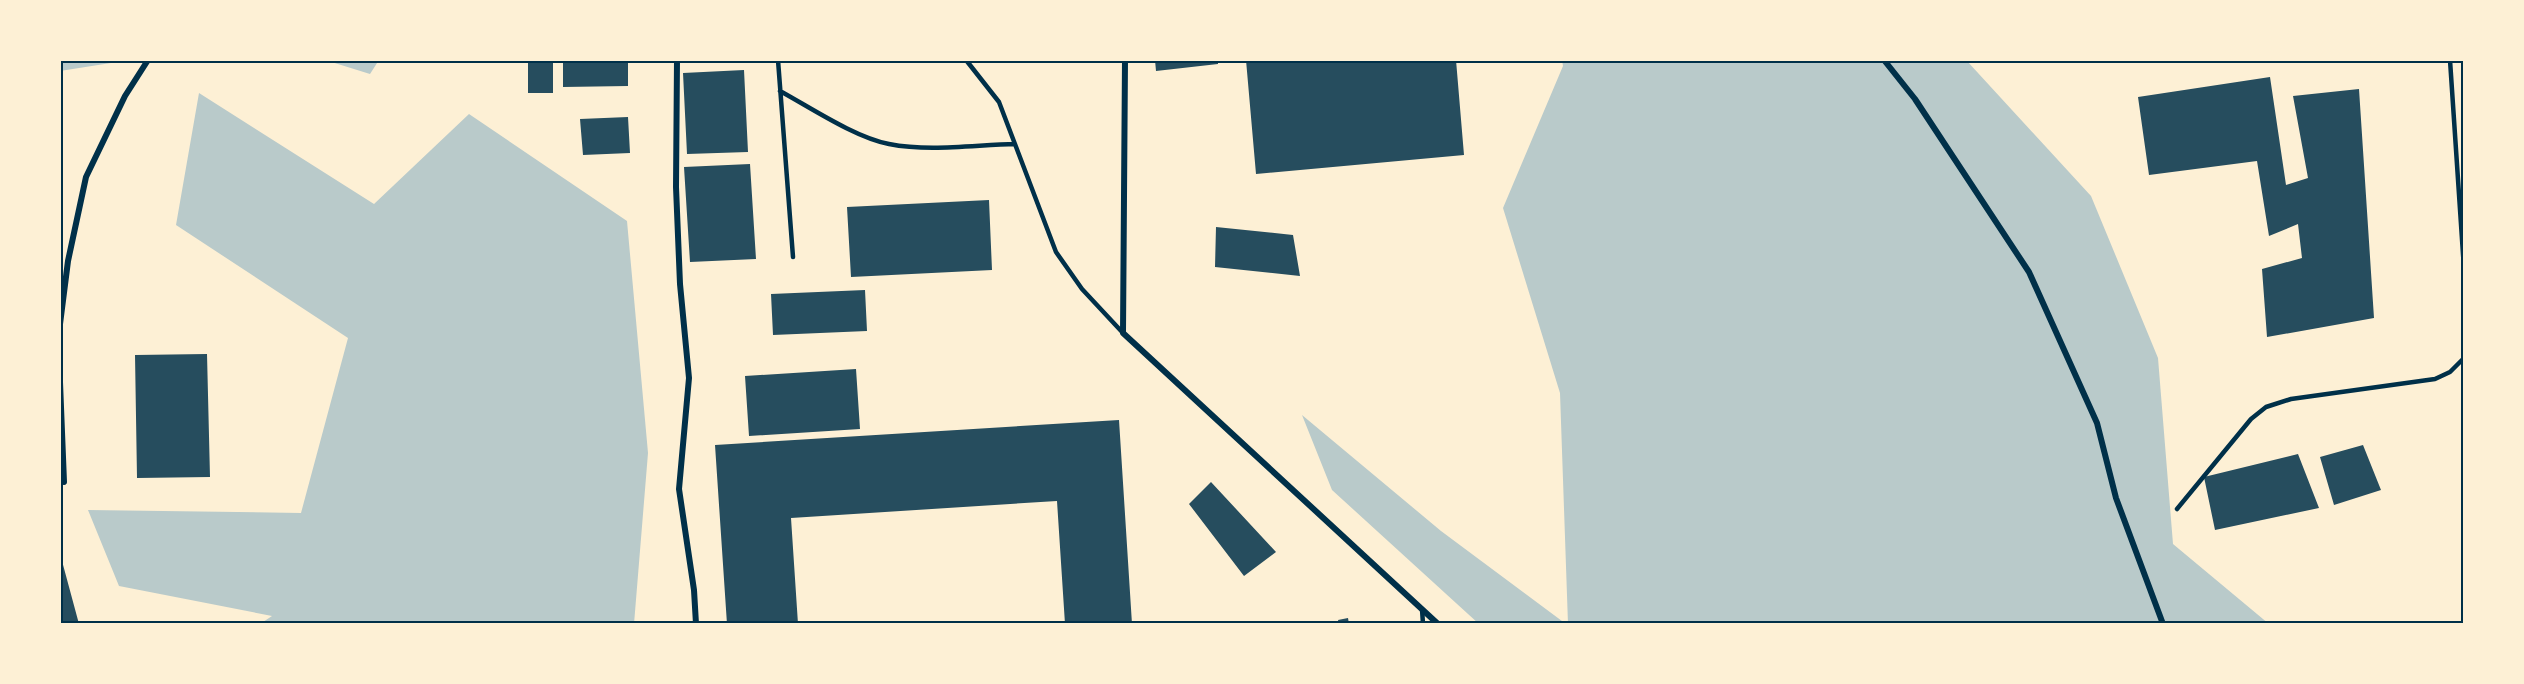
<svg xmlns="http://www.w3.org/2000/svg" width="2524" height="684" font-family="Helvetica,sans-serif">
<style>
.green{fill:#b9caca}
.building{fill:#264d5e}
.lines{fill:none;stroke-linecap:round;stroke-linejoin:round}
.service{stroke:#003049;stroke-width:4.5}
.minor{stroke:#003049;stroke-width:6}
.neatline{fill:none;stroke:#003049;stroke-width:2}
</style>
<rect width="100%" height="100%" fill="#fdf0d5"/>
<path class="green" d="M60 60H130L60 71Z
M325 60H379L370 74Z
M1562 60 1967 61 2091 196 2158 358 2173 544 2269 624H1568L1560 393 1503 208 1563 66Z
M199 93 374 204 469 114 627 221 648 453 634 624H260L272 616 119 586 88 510 301 513 348 338 176 225Z
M1302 415 1441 531 1566 624H1479L1332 490Z"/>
<path class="building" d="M528 60H553V93H528Z
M563 60H628V86L563 87Z
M1155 60H1218V64L1156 71Z
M1246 60H1456L1464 155 1256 174Z
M744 70 748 152 687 154 683 73Z
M2270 77 2286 185 2308 178 2293 96 2359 89 2374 318 2267 337 2262 269 2302 258 2298 224 2269 236 2257 161 2149 175 2138 97Z
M628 117 630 153 583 155 580 119Z
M750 164 756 259 690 262 684 167Z
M989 200 992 270 851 277 847 207Z
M1216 227 1293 235 1300 276 1215 267Z
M865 290 867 331 773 335 771 294Z
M207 354 210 477 137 478 135 355Z
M856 369 860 429 749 436 745 376Z
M1119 420 1132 624H1065L1057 501 791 518 798 624H727L715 445Z
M2363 445 2381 490 2334 505 2320 457Z
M2298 454 2319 508 2215 530 2204 477Z
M1211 482 1276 552 1244 576 1189 504Z
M60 561H62L79 624H60Z
M1348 618 1349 624H1339L1338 620Z"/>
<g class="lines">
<path class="service" d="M778 60 793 257
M966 60 999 102 1056 252 1082 289 1123 333
M2450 60 2464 269
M780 91C811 108 856 138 889 144 929 152 974 145 1015 144
M2177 509 2251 419 2266 407 2291 399 2435 379 2450 372 2464 358
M1422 609 1423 624"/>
<path class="minor" d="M677 60 676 187 680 284 689 378 679 489 694 590 696 624
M1125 60 1123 333 1438 624
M1884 60 1915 99 2029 272 2097 423 2116 498 2163 624
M60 324 68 261 86 177 125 96 148 60
M60 382 64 482"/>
</g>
<rect width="2524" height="684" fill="none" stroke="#fdf0d5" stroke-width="123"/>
<rect x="62" y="62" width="2400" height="560" class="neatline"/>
</svg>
